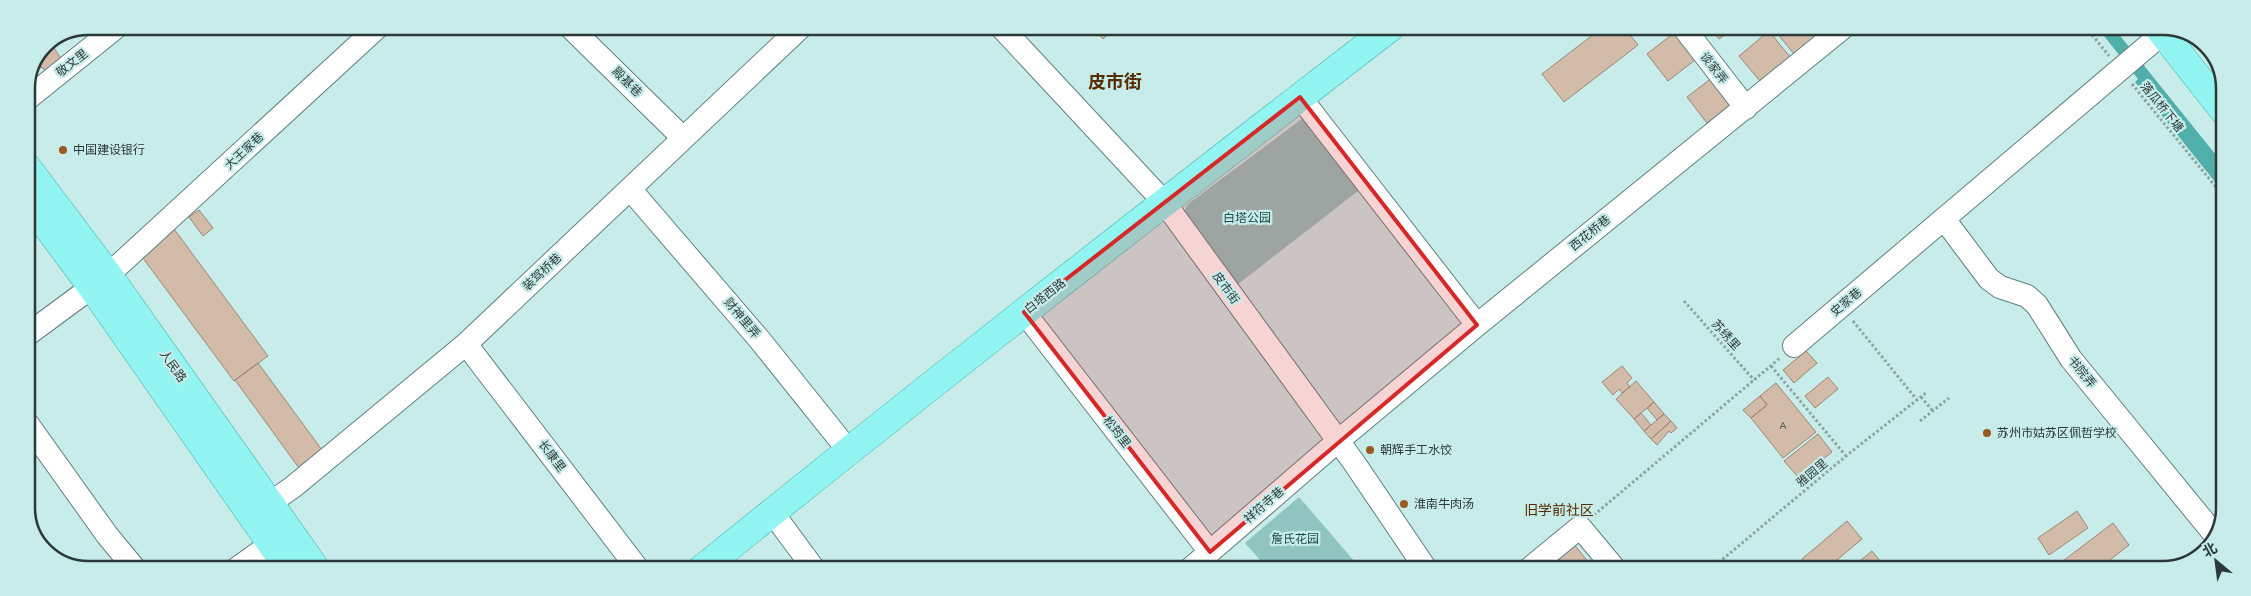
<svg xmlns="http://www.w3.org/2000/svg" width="2251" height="596" font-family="'Varela Round','Noto Sans SC',sans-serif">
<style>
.green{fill:#8fc4c0}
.water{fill:#50afaa}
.building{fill:#d3bba9;stroke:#9d8675}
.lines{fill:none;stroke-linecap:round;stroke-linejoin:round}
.minor-casing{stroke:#60807e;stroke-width:24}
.major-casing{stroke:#40afaa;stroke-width:29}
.path{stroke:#89a5a2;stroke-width:3;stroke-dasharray:2.5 2.5;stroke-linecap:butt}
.minor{stroke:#fff;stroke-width:22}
.major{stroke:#93f5f1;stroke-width:28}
.marked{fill:#d62828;fill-opacity:0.2;stroke:#d62828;stroke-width:4;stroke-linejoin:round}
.poi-dot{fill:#995a22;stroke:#c8ece9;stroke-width:2}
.labels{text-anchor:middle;stroke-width:4.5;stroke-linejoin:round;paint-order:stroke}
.number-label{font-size:10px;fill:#555a54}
.street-label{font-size:12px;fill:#2b3938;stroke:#c8ece9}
.poi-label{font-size:12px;fill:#2b3938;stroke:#c8ece9;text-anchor:start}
.park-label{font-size:12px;fill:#204b49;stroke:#c8ece9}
.neighbourhood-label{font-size:14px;fill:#562c02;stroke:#c8ece9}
.district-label{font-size:18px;font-weight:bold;fill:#562c02;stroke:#c8ece9}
.rim{fill:none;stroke:#2b3938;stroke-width:2.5}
</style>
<rect width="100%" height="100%" fill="#c8ece9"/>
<path class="green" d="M1311 112 1367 184 1237 285 1184 212 1188 204Z
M1299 497 1361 569H1268L1245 543Z"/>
<path class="water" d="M2097 27H2113L2224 165V193L2135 82 2138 79Z"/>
<path class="building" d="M1092 27H1116L1103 39Z
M1603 27H1624L1638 45 1564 102 1542 74Z
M1710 27H1735L1719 39Z
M1772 27H1820L1822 30 1794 54Z
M1679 29 1700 56 1668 81 1647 54Z
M1769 31 1790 57 1760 81 1739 56Z
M50 42 62 60 45 71 42 67 32 73 44 44Z
M1717 74 1737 100 1707 123 1687 97Z
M199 210 213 228 203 236 189 217Z
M174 229 268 356 234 381 140 254Z
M1806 351 1817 363 1794 383 1783 370Z
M258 363 325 454 302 472 235 380Z
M1622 366 1632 378 1627 383 1630 387 1622 393 1619 389 1613 395 1602 382Z
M1828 377 1838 389 1815 408 1805 396Z
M1636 381 1654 402 1634 419 1616 399Z
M1776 383 1816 432 1783 458 1751 418 1767 405 1760 396Z
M1760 396 1767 405 1751 418 1743 410Z
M1654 402 1664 414 1657 420 1647 408Z
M1641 413 1651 425 1644 431 1634 419Z
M1664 414 1671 421 1651 439 1644 431Z
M1671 421 1677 428 1671 433 1669 431 1657 445 1651 439Z
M1818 434 1832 452 1799 478 1784 461Z
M2077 511 2088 528 2049 555 2038 538Z
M1847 521 1862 539 1825 570H1811L1802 559Z
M2113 523 2129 545 2097 570H2051Z
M1573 543 1594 569H1540Z
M1872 551 1887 570H1849Z"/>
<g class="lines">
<defs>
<path id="minor" d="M570 27 683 138
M1001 27 1164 202 1355 464 1426 569
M1683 27 1746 108
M1300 97 1477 325
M26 100 118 26
M630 189 759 339 848 450
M1944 219 1989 279 2000 287 2027 296 2037 305 2071 359 2215 535
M108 275 379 26
M1024 312 1210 552
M27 335 92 287
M466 344 638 569
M1794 346 2170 27
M27 423 107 535 135 569
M270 503 293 487 466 344 801 27
M772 512 814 569
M236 569 267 547
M1190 569 1338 441 1477 325 1844 27
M1529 569 1580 527 1615 569"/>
<path id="major" d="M2158 27 2225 112
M26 166 108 275 316 569
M26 198 92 287 289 569
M702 569C929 385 1160 205 1391 27"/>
</defs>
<use href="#minor" class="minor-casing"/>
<use href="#major" class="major-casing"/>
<path class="path" d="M2086 27 2109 56
M2132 84 2224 197
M1684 301 1754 380
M1853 321 1917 400
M1771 366 1846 456
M1921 397 1933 411
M1920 421 1949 398
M1594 515 1780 358
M1711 569 1846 456 1927 392"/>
<use href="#minor" class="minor"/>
<use href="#major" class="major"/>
</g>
<path class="marked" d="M1300 97 1477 325 1210 552 1024 312Z"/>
<g class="poi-dot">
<circle cx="63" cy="150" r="5"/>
<circle cx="1987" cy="433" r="5"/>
<circle cx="1370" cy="450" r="5"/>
<circle cx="1404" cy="504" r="5"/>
</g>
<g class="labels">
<g class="number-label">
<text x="1783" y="429">A</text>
</g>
<g class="street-label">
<text transform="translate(72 63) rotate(-38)" y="4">敬文里</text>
<text transform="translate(1714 68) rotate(52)" y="4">谈家弄</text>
<text transform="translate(627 82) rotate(45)" y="4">殿基巷</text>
<text transform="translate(2162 107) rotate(51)" y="4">落瓜桥下塘</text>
<text transform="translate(244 151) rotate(-43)" y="4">大王家巷</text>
<text transform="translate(1590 233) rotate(-39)" y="4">西花桥巷</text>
<text transform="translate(542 272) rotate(-43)" y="4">装驾桥巷</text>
<text transform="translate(1226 288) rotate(54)" y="4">皮市街</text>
<text transform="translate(1045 296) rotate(-38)" y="4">白塔西路</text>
<text transform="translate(1846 302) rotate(-40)" y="4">史家巷</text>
<text transform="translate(742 318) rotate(50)" y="4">财神里弄</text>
<text transform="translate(1726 335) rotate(48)" y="4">苏绣里</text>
<text transform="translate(173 366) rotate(55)" y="4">人民路</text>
<text transform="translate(2082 372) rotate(51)" y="4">书院弄</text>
<text transform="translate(1117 432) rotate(52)" y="4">松筠里</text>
<text transform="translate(552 456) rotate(53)" y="4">长康里</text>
<text transform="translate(1812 473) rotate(-40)" y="4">雅园里</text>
<text transform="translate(1264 505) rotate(-41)" y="4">祥符寺巷</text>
</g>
<g class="poi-label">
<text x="73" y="154">中国建设银行</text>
<text x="1997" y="437">苏州市姑苏区佩哲学校</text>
<text x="1380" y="454">朝辉手工水饺</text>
<text x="1414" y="508">淮南牛肉汤</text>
</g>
<g class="park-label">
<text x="1247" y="222">白塔公园</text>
<text x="1295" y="543">詹氏花园</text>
</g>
<g class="neighbourhood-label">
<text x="1559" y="515">旧学前社区</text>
</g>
<g class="district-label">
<text x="1115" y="88">皮市街</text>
</g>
</g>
<path d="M0 0H2251V596H0ZM88 35H2163A53 53 0 0 1 2216 88V508A53 53 0 0 1 2163 561H88A53 53 0 0 1 35 508V88A53 53 0 0 1 88 35Z" fill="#c8ece9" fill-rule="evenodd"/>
<path class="rim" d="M88 35H2163A53 53 0 0 1 2216 88V508A53 53 0 0 1 2163 561H88A53 53 0 0 1 35 508V88A53 53 0 0 1 88 35Z"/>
<g transform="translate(2216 561) rotate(331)" stroke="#c8ece9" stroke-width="4" paint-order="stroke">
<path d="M0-4L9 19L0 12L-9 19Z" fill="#2b3938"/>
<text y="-8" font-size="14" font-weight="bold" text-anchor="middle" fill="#2b3938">北</text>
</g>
</svg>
